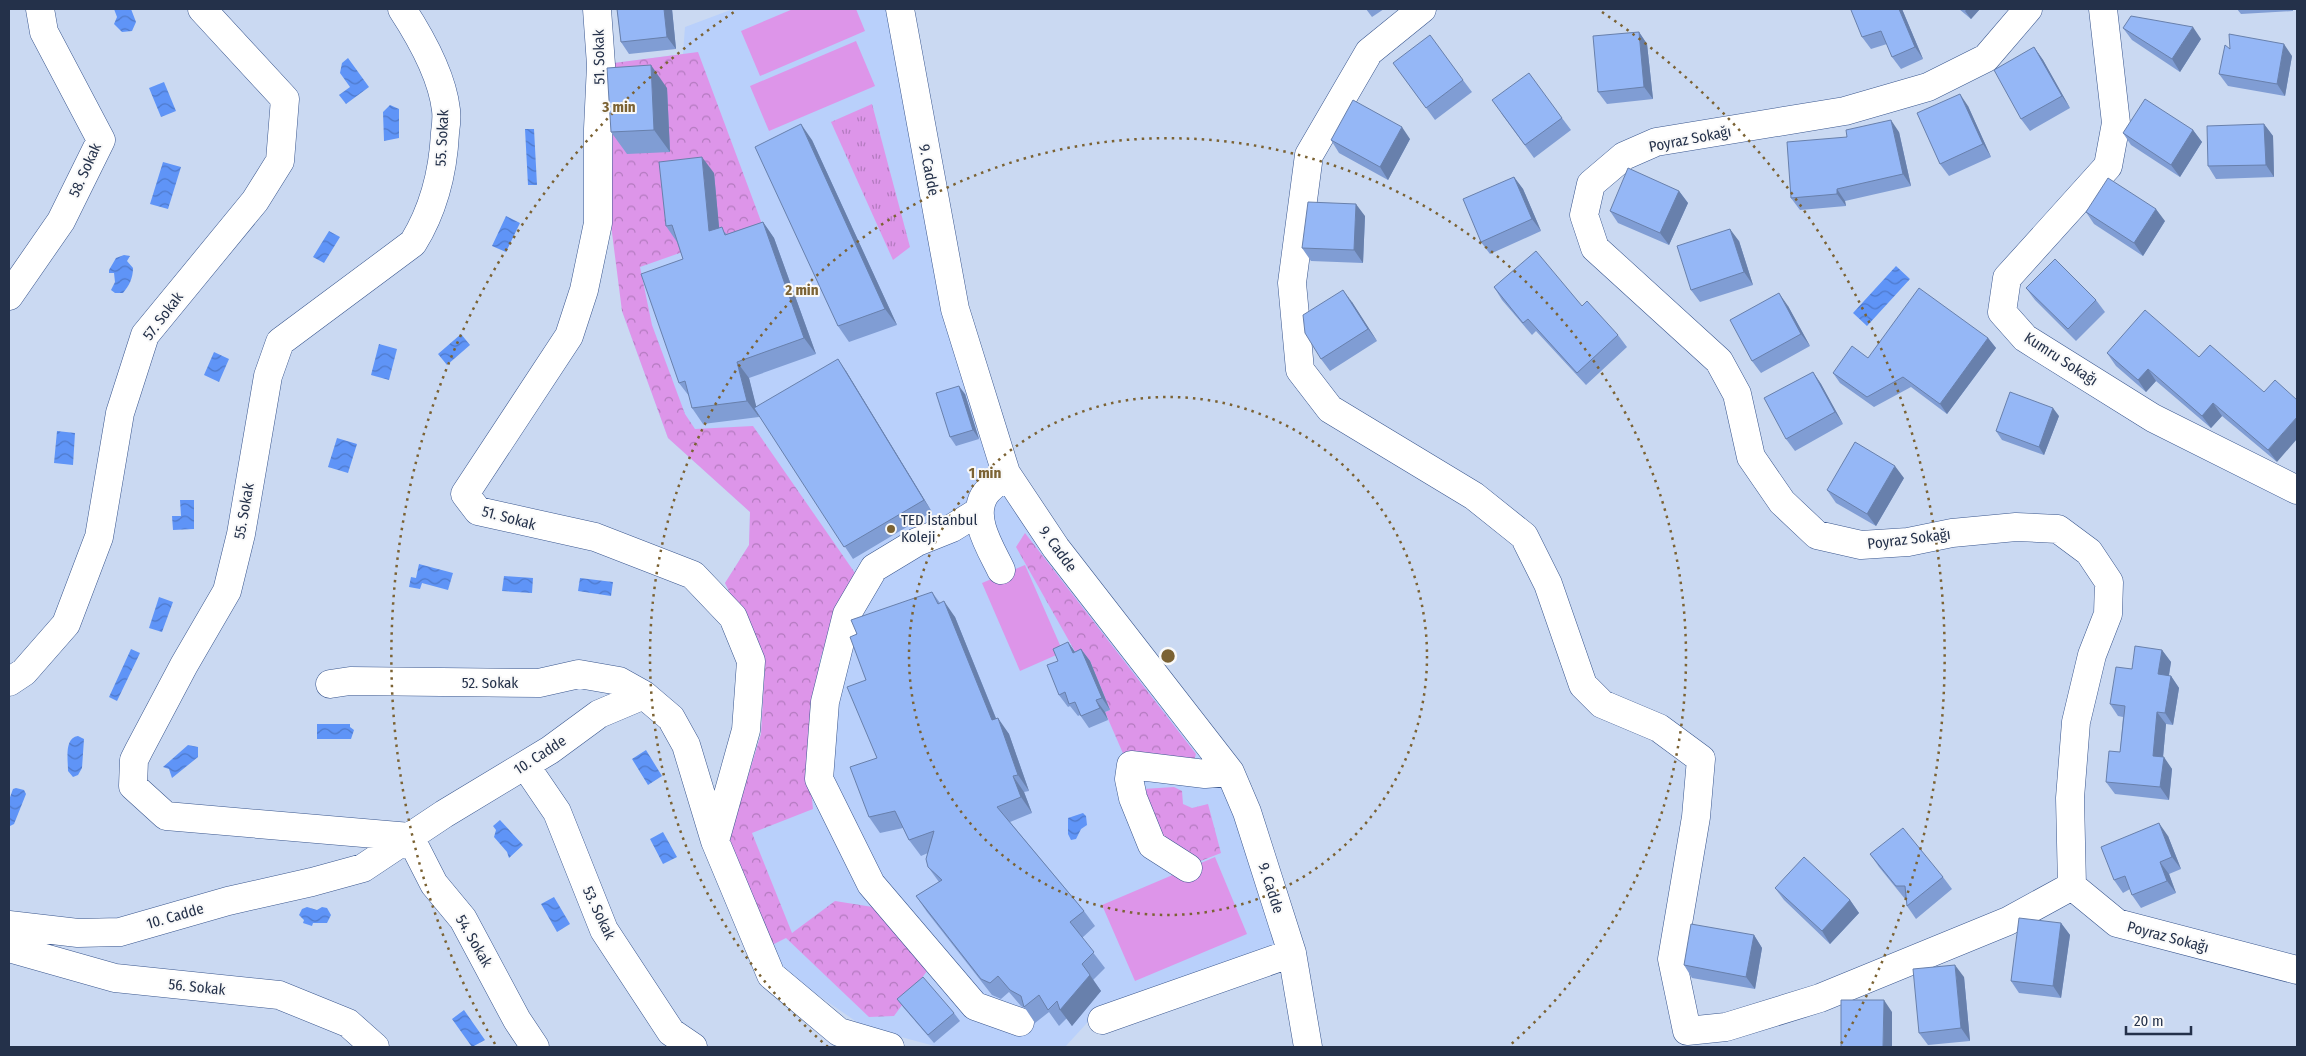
<svg xmlns="http://www.w3.org/2000/svg" width="2306" height="1056" font-family="'Fira Sans Condensed',sans-serif">
<style>
.built{fill:#b9d0fb}
.grass{fill:url(#grass-tufts)}
.forest{fill:url(#forest-crowns)}
.garden{fill:#dd95e9}
.water{fill:url(#water-waves)}
.lines{fill:none;stroke-linecap:round;stroke-linejoin:round}
.minor-casing{stroke:#39568e;stroke-width:29}
.minor{stroke:#fff;stroke-width:28}
.wall{fill:#809dd4}
.shaded-wall{fill:#6880ac}
.building{fill:#95b7f6;stroke:#6880ac}
.ring{fill:none;stroke:#7b6233;stroke-width:2.5;stroke-dasharray:2.5 5}
.poi-dot{fill:#7b6233;stroke:#f9f9f9;stroke-width:2}
.labels{text-anchor:middle;stroke-width:4;stroke-linejoin:round;paint-order:stroke}
.street-label{font-size:15px;fill:#24314a;stroke:#f9f9f9}
.poi-label{font-size:15px;fill:#24314a;stroke:#f9f9f9;text-anchor:start}
.centre{fill:#7b6233;stroke:#f9f9f9;stroke-width:2.5}
.ring-label{font-size:15px;text-anchor:middle;font-weight:bold;fill:#7b6233;stroke:#f9f9f9;stroke-width:4;stroke-linejoin:round;paint-order:stroke}
</style>
<defs>
<pattern id="grass-tufts" width="24" height="20" patternUnits="userSpaceOnUse" patternTransform="scale(1.25)"><rect width="24" height="20" fill="#dd95e9"/><path d="M3 7l-1-3M5 7V3M7 7l1-3M15 17l-1-3M17 17v-4M19 17l1-3" fill="none" stroke="#b37abf"/></pattern>
<pattern id="forest-crowns" width="20" height="18" patternUnits="userSpaceOnUse" patternTransform="scale(1.25)"><rect width="20" height="18" fill="#dd95e9"/><path d="M2 6a3 3 0 1 1 6 0M12 15a3 3 0 1 1 6 0" fill="none" stroke="#b37abf"/></pattern>
<pattern id="water-waves" width="16" height="10" patternUnits="userSpaceOnUse" patternTransform="scale(1.25)"><rect width="16" height="10" fill="#5f94f7"/><path d="M0 5q4-4 8 0t8 0" fill="none" stroke="#4e79ca"/></pattern>
</defs>
<rect width="100%" height="100%" fill="#cad9f2"/>
<path class="built" d="M733 9H889L986 436 1224 776 1280 946 1097 1012 1065 1047H938L864 1027 783 971 728 841 761 734 765 664 725 583 749 545 750 512 668 438 622 311 614 63 683 54 685 27Z"/>
<path class="grass" d="M872 104 910 247 893 260 831 122Z"/>
<path class="forest" d="M698 52 762 224 640 267 652 325 685 414 695 429 753 426 855 573 836 609 820 660 808 755 813 809 752 833 792 933 835 901 879 908 927 971 894 1016 869 1017 786 938 772 945 728 841 761 734 765 664 725 583 749 545 750 512 668 438 622 311 611 225 614 63Z
M1025 533 1196 754 1193 764 1125 758 1105 712 1110 710 1090 661 1077 655 1016 547Z
M1174 787 1182 791 1183 804 1192 808 1208 804 1221 853 1198 862 1158 838 1143 789Z"/>
<path class="garden" d="M793 9H856L865 31 760 76 741 31Z
M856 41 875 86 769 131 750 86Z
M1025 565 1063 652 1020 671 982 583Z
M1215 857 1247 934 1135 981 1102 905Z"/>
<path class="water" d="M114 9H131L136 22 132 31 122 32 114 24 117 17Z
M348 58 369 87 346 104 339 95 350 87 340 73 342 63Z
M164 82 176 111 161 117 149 88Z
M390 105 399 109V138L384 141 383 112Z
M525 129H534L537 185H528Z
M163 162 181 167 168 209 150 204Z
M506 216 520 223 506 252 492 246Z
M329 231 340 237 324 263 313 257Z
M124 255 130 256 127 261 133 268C133 278 129 286 123 293H115L111 290 115 282 114 273H109V270L116 258Z
M1896 266 1910 279 1867 326 1853 313Z
M461 334 470 345 447 365 438 354Z
M379 344 397 349 389 380 371 375Z
M214 352 229 359 219 382 204 375Z
M57 431 75 433 73 465 54 463Z
M337 438 357 444 348 473 328 467Z
M180 500H194V529L173 530 172 516H181Z
M419 564 453 573 448 590 422 583 420 589 409 587 411 577 416 578Z
M504 576 533 578 532 593 502 591Z
M580 578 613 582 611 596 578 591Z
M159 597 173 602 162 632 149 628Z
M131 649 140 653 117 701 109 697Z
M317 724H350V727L354 730 351 739H317Z
M78 736 84 739 82 768 78 775 73 777 68 771C68 759 64 738 78 736Z
M188 745 198 747V757L172 778 169 769 163 767Z
M646 750 662 776 648 785 632 759Z
M16 788 24 790 26 794 14 824 10 826 9 800 13 789Z
M1083 813 1086 816 1087 825 1081 829 1076 839 1071 840 1068 834V818Z
M500 820 523 845 509 858 507 852 494 837 496 830 493 826Z
M663 832 677 857 663 864 650 839Z
M554 897 570 924 557 932 541 904Z
M307 907 317 910 322 907 327 908 331 915 327 923H313L312 926 303 923 304 920 299 915 302 909Z
M464 1010 485 1040 472 1047 452 1019Z"/>
<g class="lines">
<defs>
<path id="minor" d="M402 9C421 38 442 75 446 110 447 118 446 126 445 133 443 173 434 209 413 243L280 342 268 376 241 534 227 591 184 665 139 750 134 760 133 786 166 816 410 837 434 884 463 919 517 1020 535 1047
M597 9 601 65 598 129V223L584 290 569 336 465 494 478 511 595 537 693 575 733 617 751 661 746 730 715 841
M900 9 955 309 1006 473 1056 548 1230 772 1247 812 1292 953 1308 1047
M1422 9 1369 52 1309 155 1292 283 1300 370 1330 409 1474 496 1524 536 1548 584 1583 685 1602 704 1659 728 1701 759 1696 817 1672 959 1687 1031 1726 1027 1820 998 2008 921 2072 886
M2028 9 1986 58 1928 87 1845 111 1656 142 1624 156 1591 184 1584 215 1595 248 1719 361 1737 394 1751 457 1782 502 1817 535 1861 545 1908 542 1952 533 2016 527 2058 529 2089 552 2109 582 2108 614 2092 655 2076 722 2070 798 2072 886 2117 923 2297 970
M2103 9 2116 123 2108 166 2007 278 2002 312 2025 338 2153 418 2297 490
M9 296 61 221 101 140 44 32 40 9
M978 512 952 528 917 542 874 568 847 614 825 702 819 779 871 884 975 1006 1020 1022
M1001 570C991 549 971 519 984 496 989 487 1000 482 1006 473
M9 682 24 672 66 624 99 537 120 413 145 335 255 201 280 161 285 99 202 9
M330 684 350 681 539 683 579 674 619 681 644 695
M525 765 557 812 604 930 671 1032 693 1047
M1188 868 1152 845 1133 798 1129 779 1131 765 1205 774 1230 772
M9 925 78 933 120 932 228 901 312 882 363 868 444 814 550 750 599 714 644 695 671 718 686 745 715 841 771 975 839 1032 890 1047
M9 948 115 978 279 995 348 1023 375 1047
M1102 1020 1292 953"/>
</defs>
<use href="#minor" class="minor-casing"/>
<use href="#minor" class="minor"/>
</g>
<path class="wall" d="M617 9H672L676 49 629 54 621 42Z
M1366 9H1384L1372 17Z
M1902 9 1923 59 1901 69 1892 57 1887 44 1871 49 1862 37Z
M1959 9H1980L1971 19Z
M2237 9H2293V11L2241 14Z
M2123 28 2201 39 2180 72 2132 40Z
M1639 32 1647 44 1653 99 1607 104 1598 92Z
M2034 47 2043 60 2070 108 2030 131 2021 119Z
M2230 49 2292 56 2285 96 2228 86 2219 74Z
M1402 75 1463 80 1472 92 1435 120Z
M667 88 670 152 627 154 611 132Z
M1968 106 1991 157 1949 176 1940 164Z
M1501 113 1562 118 1571 130 1534 158Z
M2264 124 2273 136 2274 177 2216 179 2208 166Z
M2193 130 2202 142 2180 177 2131 145 2123 133Z
M1899 132 1911 186 1845 201 1846 206 1800 210 1791 198Z
M1410 139 1388 180 1339 153 1331 140Z
M812 140 897 325 849 342 838 326Z
M714 173 719 228 727 234 763 222 774 238 816 354 749 378 756 407 846 371 932 512 853 559 758 414 759 417 703 424 692 408 689 396 679 383 683 259 677 242 666 226Z
M1514 177 1523 189 1541 231 1490 254 1481 242Z
M1679 191 1688 203 1669 245 1618 223 1610 211Z
M2086 212 2165 221 2143 256 2094 224Z
M1365 216 1363 263 1311 261 1302 248Z
M1739 241 1753 285 1700 302 1691 290Z
M1494 287 1582 306 1618 335 1627 347 1586 385 1536 331 1532 335 1502 300Z
M2026 288 2096 300 2105 312 2076 341 2035 300Z
M1352 302 1377 341 1330 371 1321 359Z
M1788 306 1810 346 1761 373 1752 361Z
M1988 338 1996 348 1947 414 1911 387 1874 407 1840 383 1833 373 1868 358Z
M2210 345 2277 462 2222 416 2211 428 2156 381 2146 392 2116 366 2107 353 2199 357Z
M1813 372 1821 384 1843 424 1795 451 1786 439Z
M965 394 979 439 956 446 950 437Z
M2059 416 2044 455 2002 440 1996 431Z
M1904 478 1876 526 1836 503 1827 490Z
M932 592 940 603 955 617 996 718 1009 734 1029 791 1024 792 1032 813 1010 822 1084 911 1095 926 1082 938 1105 968 1093 980 1101 991 1072 1026 1067 1018 1059 1026 1049 1012 1035 1023 1025 1008 1021 1006 1009 992 1001 999 992 995 927 912 916 896 939 882 928 867V853L921 856 909 840 903 828 880 833 869 817 877 758 866 680Z
M1068 642 1075 652 1081 649 1090 661 1110 710 1105 712 1108 720 1089 728 1080 715 1078 716 1070 706 1068 707 1059 695 1058 661Z
M2162 650 2171 662 2169 676H2171L2179 688 2173 725 2166 724 2163 757 2172 769 2169 800 2115 794 2106 782 2120 752 2123 717 2118 716 2110 704 2132 669Z
M2168 836 2181 869 2169 874 2176 893 2141 908 2132 895 2130 889 2123 893 2114 880Z
M1870 854 1943 877 1952 889 1916 919 1907 906V898L1905 899 1879 867Z
M1775 888 1850 900 1859 913 1830 944 1784 900Z
M2061 923 2070 935 2061 998 2019 993 2011 981Z
M1754 935 1762 948 1755 989 1692 978 1684 965Z
M1964 977 1970 1041 1928 1045 1919 1033Z
M897 999 954 1013 960 1021 934 1043 903 1007Z"/>
<path class="shaded-wall" d="M664 9H672L676 49 667 37Z
M1899 9H1902L1923 59 1915 47Z
M1967 9H1980L1971 19 1965 11Z
M2193 27 2201 39 2180 72 2172 59Z
M1639 32 1647 44 1653 99 1644 87Z
M2284 44 2292 56 2285 96 2277 84Z
M2034 47 2043 60 2070 108 2062 96Z
M651 65 667 88 670 152 654 130Z
M1960 94 1968 106 1991 157 1983 144Z
M1891 120 1899 132 1911 186 1903 174Z
M801 124 812 140 897 325 885 309Z
M2264 124 2273 136 2274 177 2266 165Z
M1402 127 1410 139 1388 180 1380 167Z
M2193 130 2202 142 2180 177 2171 165Z
M702 157 714 173 721 248 709 231Z
M1514 177 1523 189 1541 231 1532 219Z
M1837 189 1845 201 1846 206 1837 194Z
M1679 191 1688 203 1669 245 1660 233Z
M1356 204 1365 216 1363 263 1354 250Z
M2156 209 2165 221 2143 256 2134 243Z
M763 222 774 238 816 354 804 338Z
M1730 229 1739 241 1753 285 1744 272Z
M1343 290 1352 302 1377 341 1368 329Z
M1779 293 1788 306 1810 346 1801 334Z
M1988 338 1996 348 1947 414 1940 404Z
M838 359 846 371 932 512 924 500Z
M737 362 749 378 759 417 747 401Z
M2148 369 2156 381 2146 392 2138 380Z
M1813 372 1821 384 1843 424 1835 412Z
M959 386 965 394 979 439 973 430Z
M2213 403 2222 416 2211 428 2202 416Z
M2053 408 2059 416 2044 455 2039 447Z
M2297 417V439L2277 462 2268 450Z
M1895 466 1904 478 1876 526 1867 514Z
M944 601 955 617 1003 736 992 720Z
M1068 642 1077 655 1073 653Z
M1081 649 1090 661 1110 710 1102 698Z
M2162 650 2171 662 2167 686 2158 674Z
M2171 676 2179 688 2173 725 2165 713Z
M1096 700 1105 712 1108 720 1100 708Z
M2157 712 2166 724 2162 768 2153 756Z
M998 718 1009 734 1029 791 1018 775Z
M2164 757 2172 769 2169 800 2160 787Z
M1013 776 1024 792 1032 813 1021 797Z
M2159 823 2168 836 2181 869 2172 857Z
M2160 862 2169 874 2176 893 2167 881Z
M1850 900 1859 913 1830 944 1822 931Z
M2061 923 2070 935 2061 998 2053 986Z
M1754 935 1762 948 1755 989 1746 977Z
M1955 965 1964 977 1970 1041 1961 1028Z
M1090 975 1101 991 1072 1026 1060 1010Z
M1884 1000 1892 1012V1047H1883Z"/>
<path class="building" d="M617 9H664L667 37 621 42Z
M1852 9H1899L1915 47 1892 57 1881 31 1862 37 1851 10Z
M2131 16 2193 27 2172 59 2123 28Z
M1639 32 1644 87 1598 92 1593 36Z
M2229 34 2284 44 2277 84 2219 74 2225 45 2230 49Z
M1430 35 1463 80 1426 108 1393 63Z
M2034 47 2062 96 2021 119 1994 70Z
M651 65 654 130 611 132 607 68Z
M1529 73 1562 118 1525 145 1492 100Z
M1960 94 1983 144 1940 164 1917 113Z
M2145 99 2193 130 2171 165 2123 133Z
M1353 100 1402 127 1380 167 1331 140Z
M1891 120 1903 174 1837 189V194L1791 198 1787 142 1847 137 1846 130Z
M801 124 885 309 838 326 755 147Z
M2264 124 2266 165 2208 166 2207 126Z
M702 157 709 231 722 227 725 235 763 222 804 338 737 362 747 401 692 408 685 381 679 383 641 274 683 259 672 225 666 226 659 162Z
M1628 168 1679 191 1660 233 1610 211Z
M1514 177 1532 219 1481 242 1463 199Z
M2108 178 2156 209 2134 243 2086 212Z
M1308 202 1356 204 1354 250 1302 248Z
M1730 229 1744 272 1691 290 1677 246Z
M1536 251 1582 306 1587 301 1618 335 1577 373 1528 319 1523 323 1494 287Z
M2055 259 2096 300 2068 329 2026 288Z
M1919 288 1988 338 1940 404 1903 377 1867 397 1833 373 1852 346 1868 358Z
M1343 290 1368 329 1321 359 1305 333 1303 315Z
M1779 293 1801 334 1752 361 1730 320Z
M2145 310 2199 357 2210 345 2264 392 2275 380 2297 400V417L2268 450 2213 403 2202 416 2148 369 2138 380 2107 353Z
M838 359 924 500 844 547 754 408Z
M1813 372 1835 412 1786 439 1764 398Z
M959 386 973 430 950 437 936 393Z
M2010 392 2053 408 2039 447 1996 431Z
M1855 442 1895 466 1867 514 1827 490Z
M932 592 938 604 944 601 992 720 998 718 1018 775 1013 776 1021 797 997 807 1084 911 1070 922 1094 952 1082 964 1090 975 1060 1010 1057 1001 1048 1010 1039 995 1024 1007 1021 996 1010 990 998 976 990 983 981 979 916 896 942 880 928 867 926 859 934 831 909 840 895 811 869 817 850 767 877 758 847 687 866 680 850 637 857 634 851 620Z
M1068 642 1073 653 1081 649 1102 698 1096 700 1100 708 1081 716 1075 702 1069 704 1065 692 1059 695 1047 665 1058 661 1053 649Z
M2135 646 2162 650 2158 674 2171 676 2165 713 2157 712 2153 756 2164 757 2160 787 2106 782 2109 751 2120 752 2125 706 2110 704 2116 667 2132 669Z
M2159 823 2172 857 2160 862 2167 881 2132 895 2125 876 2114 880 2101 847Z
M1903 828 1943 877 1907 906 1905 886H1896L1870 854Z
M1804 857 1850 900 1822 931 1775 888Z
M2019 918 2061 923 2053 986 2011 981Z
M1691 924 1754 935 1746 977 1684 965Z
M1955 965 1961 1028 1919 1033 1913 969Z
M923 977 954 1013 928 1035 897 999Z
M1841 1000H1884L1883 1047H1841Z"/>
<g class="ring">
<circle cx="1168" cy="656" r="259"/>
<path d="M828 1047A518 518 0 1 1 1508 1047"/>
<path d="M495 1044A777 777 0 0 1 734 12M1602 12A777 777 0 0 1 1841 1044"/>
</g>
<circle class="poi-dot" cx="891" cy="529" r="5"/>
<g class="labels">
<g class="street-label">
<text transform="translate(599 57) rotate(-91)" y="5">51. Sokak</text>
<text transform="translate(442 138) rotate(-87)" y="5">55. Sokak</text>
<text transform="translate(1690 139) rotate(-11)" y="5">Poyraz Sokağı</text>
<text transform="translate(85 170) rotate(-66)" y="5">58. Sokak</text>
<text transform="translate(929 170) rotate(79)" y="5">9. Cadde</text>
<text transform="translate(163 316) rotate(-53)" y="5">57. Sokak</text>
<text transform="translate(2061 359) rotate(33)" y="5">Kumru Sokağı</text>
<text transform="translate(244 511) rotate(-80)" y="5">55. Sokak</text>
<text transform="translate(509 518) rotate(15)" y="5">51. Sokak</text>
<text transform="translate(1909 539) rotate(-7)" y="5">Poyraz Sokağı</text>
<text transform="translate(1058 549) rotate(54)" y="5">9. Cadde</text>
<text x="490" y="688">52. Sokak</text>
<text transform="translate(540 755) rotate(-33)" y="5">10. Cadde</text>
<text transform="translate(1271 888) rotate(72)" y="5">9. Cadde</text>
<text transform="translate(599 913) rotate(65)" y="5">53. Sokak</text>
<text transform="translate(175 916) rotate(-16)" y="5">10. Cadde</text>
<text transform="translate(2168 937) rotate(15)" y="5">Poyraz Sokağı</text>
<text transform="translate(474 941) rotate(60)" y="5">54. Sokak</text>
<text transform="translate(197 987) rotate(6)" y="5">56. Sokak</text>
</g>
<g class="poi-label">
<text x="901" y="525">TED İstanbul<tspan x="901" dy="17">Koleji</tspan></text>
</g>
</g>
<circle cx="1168" cy="656" r="8" class="centre"/>
<g class="ring-label">
<text x="619" y="112">3 min</text>
<text x="802" y="295">2 min</text>
<text x="985" y="478">1 min</text>
</g>
<rect width="2306" height="1056" fill="none" stroke="#24314a" stroke-width="20"/>
<path d="M2126 1026v8h65v-8" fill="none" stroke="#24314a" stroke-width="2.5"/>
<text x="2134" y="1026" font-size="15" fill="#24314a" stroke="#f9f9f9" stroke-width="4" paint-order="stroke">20 m</text>
</svg>
